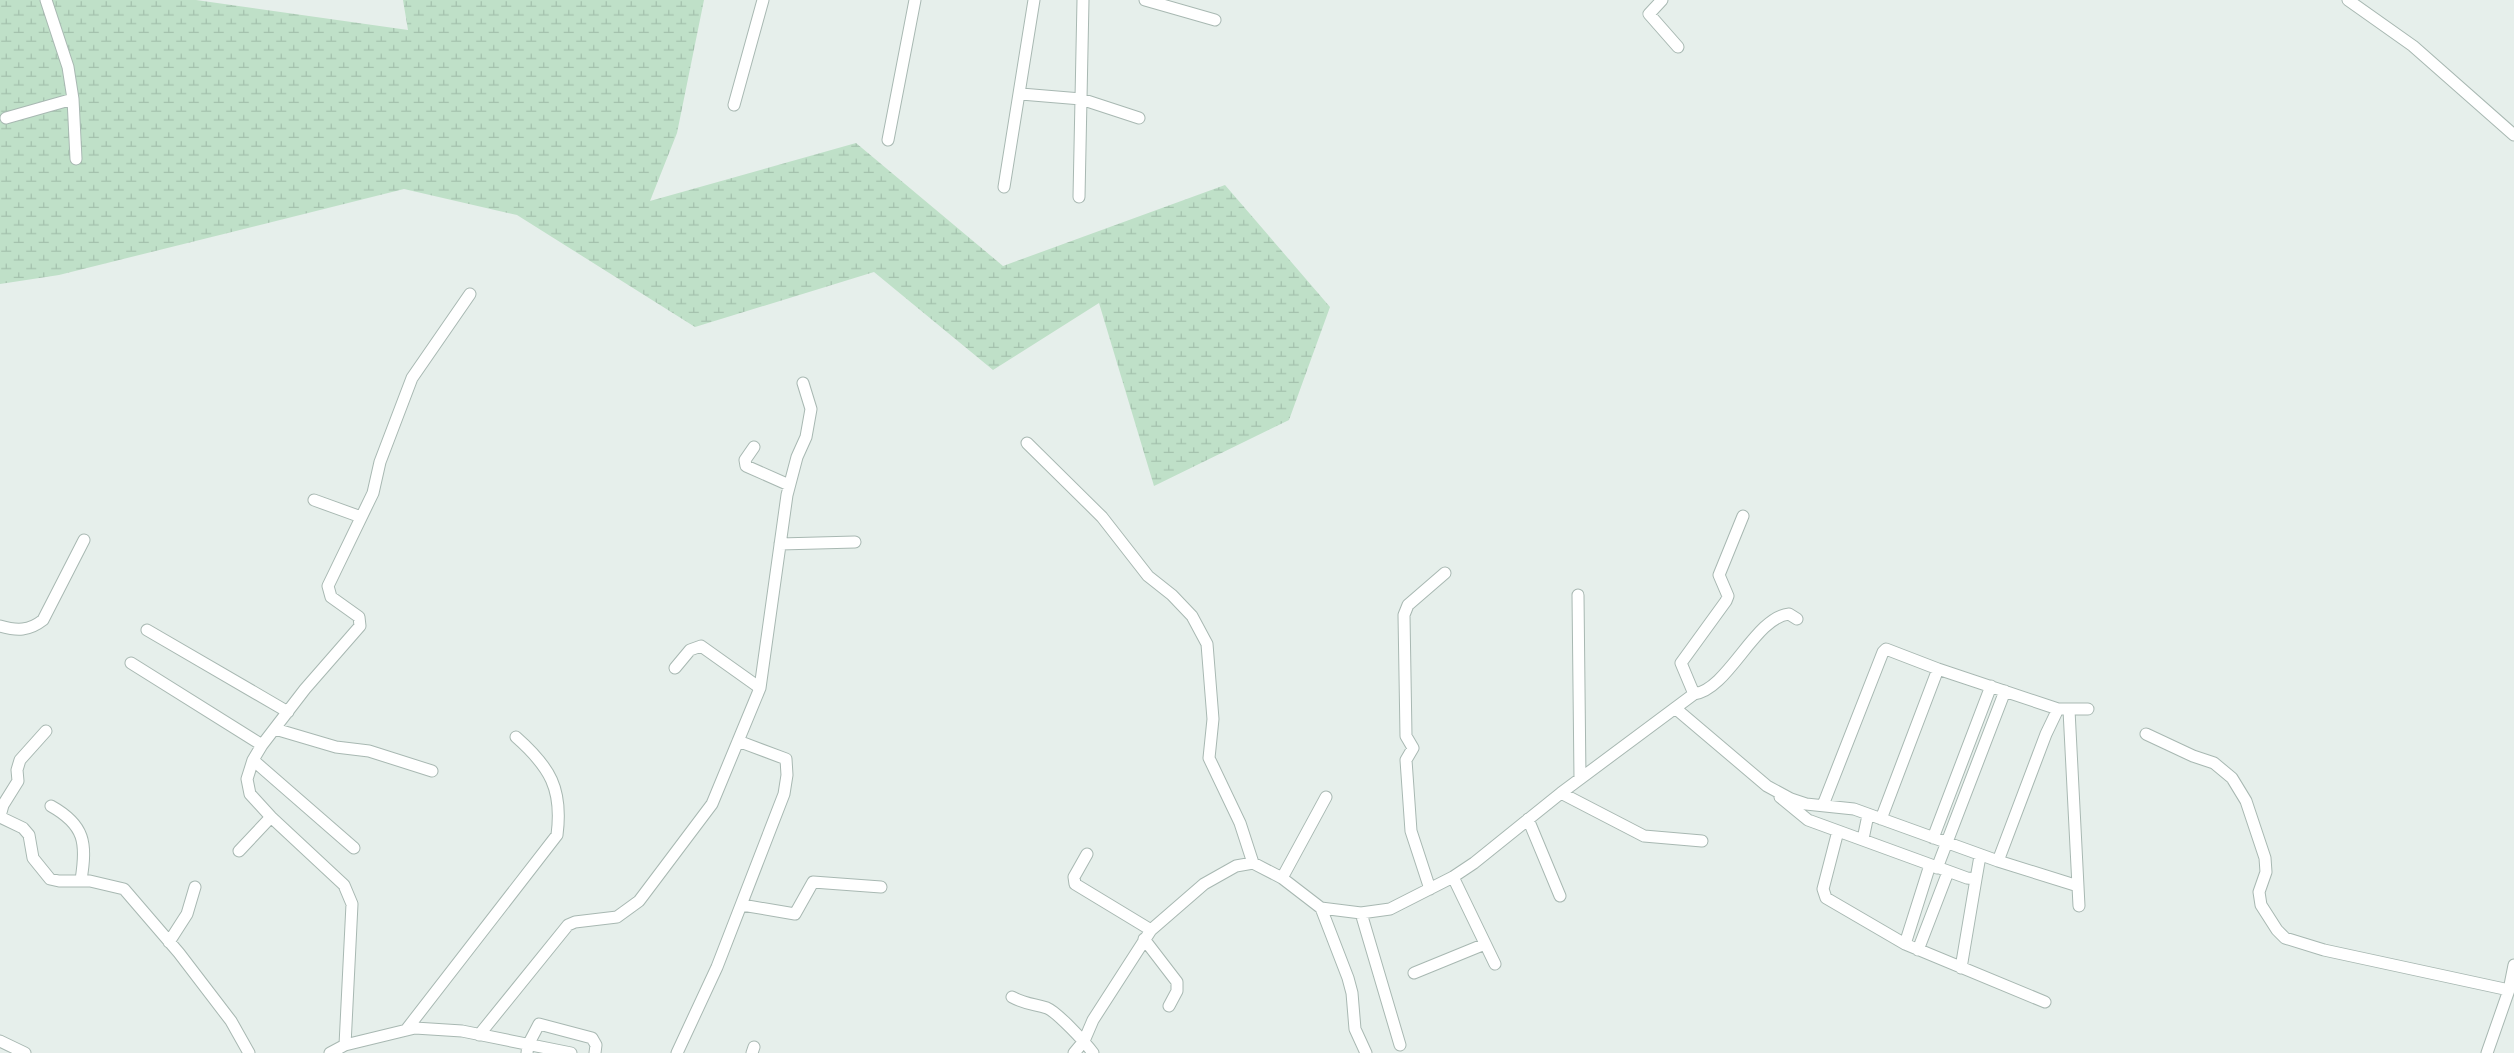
<svg xmlns="http://www.w3.org/2000/svg" width="2514" height="1053" font-family="'Fira Sans Condensed',sans-serif">
<style>
.wetland{fill:url(#wetland-marsh)}
.lines{fill:none;stroke-linecap:round;stroke-linejoin:round}
.minor-casing{stroke:#a8b8b2;stroke-width:13}
.minor{stroke:#fff;stroke-width:11}
</style>
<defs>
<pattern id="wetland-marsh" width="20" height="14" patternUnits="userSpaceOnUse" patternTransform="scale(1.25)"><rect width="20" height="14" fill="#bfe0c8"/><path d="M1 5h8M5 5V1M11 12h8M15 12V8" fill="none" stroke="#a4c1ad"/></pattern>
</defs>
<rect width="100%" height="100%" fill="#e6efeb"/>
<path class="wetland" d="M0 0H196L408 30 403 0H704L677 133 650 201 856 143 1003 266 1225 185 1330 307 1289 420 1154 486 1099 303 993 370 874 272 695 327 517 215 404 189 59 275 0 284Z"/>
<g class="lines">
<defs>
<path id="minor" d="M46 0 68 67 73 99 76 159
M1145 0 1215 20
M1662 0 1649 14 1678 47
M2348 0 2413 46 2514 135
M1021 94 1081 99 1139 118
M734 105 763 0
M6 118 73 99
M888 140 915 0
M1004 187 1034 0
M1079 197 1083 0
M1027 443 1102 517 1148 576 1172 595 1192 616 1207 644 1213 719 1209 758 1240 823 1253 863
M754 447 745 460 746 466 789 485
M314 500 361 517
M780 544 855 542
M1578 595 1580 779
M0 626C17 631 29 631 43 620L84 540
M147 630 288 712
M131 663 262 745
M675 668 690 650 701 646 760 688
M1694 694 1681 663 1726 601 1728 596 1719 575 1743 516
M1675 708 1767 786 1791 799 1806 804 1854 809 1998 861 2046 734 2058 709H2088
M2069 710 2079 906
M275 729 336 747 369 751 432 771
M2146 734 2193 756 2214 763 2232 778 2246 801 2265 858 2266 872 2259 892 2261 905 2277 930 2285 938 2324 950 2509 990
M253 760 354 848
M1561 793 1644 836 1702 841
M1780 797 1808 820 1967 878 1976 879 1980 856
M1823 805 1883 652 1886 649 1938 669 2058 709
M51 806C85 825 87 843 81 880
M0 816 3 805 18 781 17 770 20 760 46 731
M0 817 23 828 29 835 33 858 50 879 59 881H90L124 889 179 953 231 1021 249 1053
M1528 819 1560 896
M1881 819 1938 669
M1838 831 1823 889 1826 898 1905 944 2045 1002
M1933 838 1991 686
M1863 839 1868 815
M239 851 271 817
M1087 854 1074 877 1075 884 1151 930
M1998 861 2078 886
M1937 868 2005 691
M1453 877 1495 964
M1282 878 1326 797
M1430 889 1411 831 1406 760 1413 748 1406 736 1404 615 1408 605 1445 573
M742 905 795 914 813 882 881 887
M1321 908 1348 978 1352 993 1355 1029 1366 1053
M1361 913 1400 1045
M1144 939 1177 982V991L1169 1006
M169 942 187 914 195 887
M1905 944 1930 865
M1918 950 1948 872
M1961 968 1976 879
M1414 973 1485 944
M1012 997C1025 1004 1034 1004 1047 1008 1057 1012 1086 1043 1093 1053
M406 1030 557 835C563 789 550 767 516 737
M479 1035 568 925 575 922 617 917 639 901 712 804 760 688 787 495 797 457 806 437 811 409 803 383
M0 1041 25 1053
M345 1045 352 904 344 885 271 817 250 794 247 779 253 760 262 745 305 689 360 626 359 617 331 597 328 586 373 493 380 462 412 378 470 294
M330 1053 345 1045 415 1028 462 1031 571 1053
M527 1053 528 1045 539 1024 592 1038 596 1045 595 1053
M677 1053 717 967 784 794 787 775 786 759 738 741
M752 1053 754 1047
M1074 1053 1084 1041 1093 1020 1151 930 1204 884 1236 866 1253 863 1282 878 1321 908 1361 913 1390 909 1453 877 1474 863 1561 793 1694 694C1728 690 1755 617 1789 614L1797 619
M2487 1053 2509 990 2514 965"/>
</defs>
<use href="#minor" class="minor-casing"/>
<use href="#minor" class="minor"/>
</g>
</svg>
